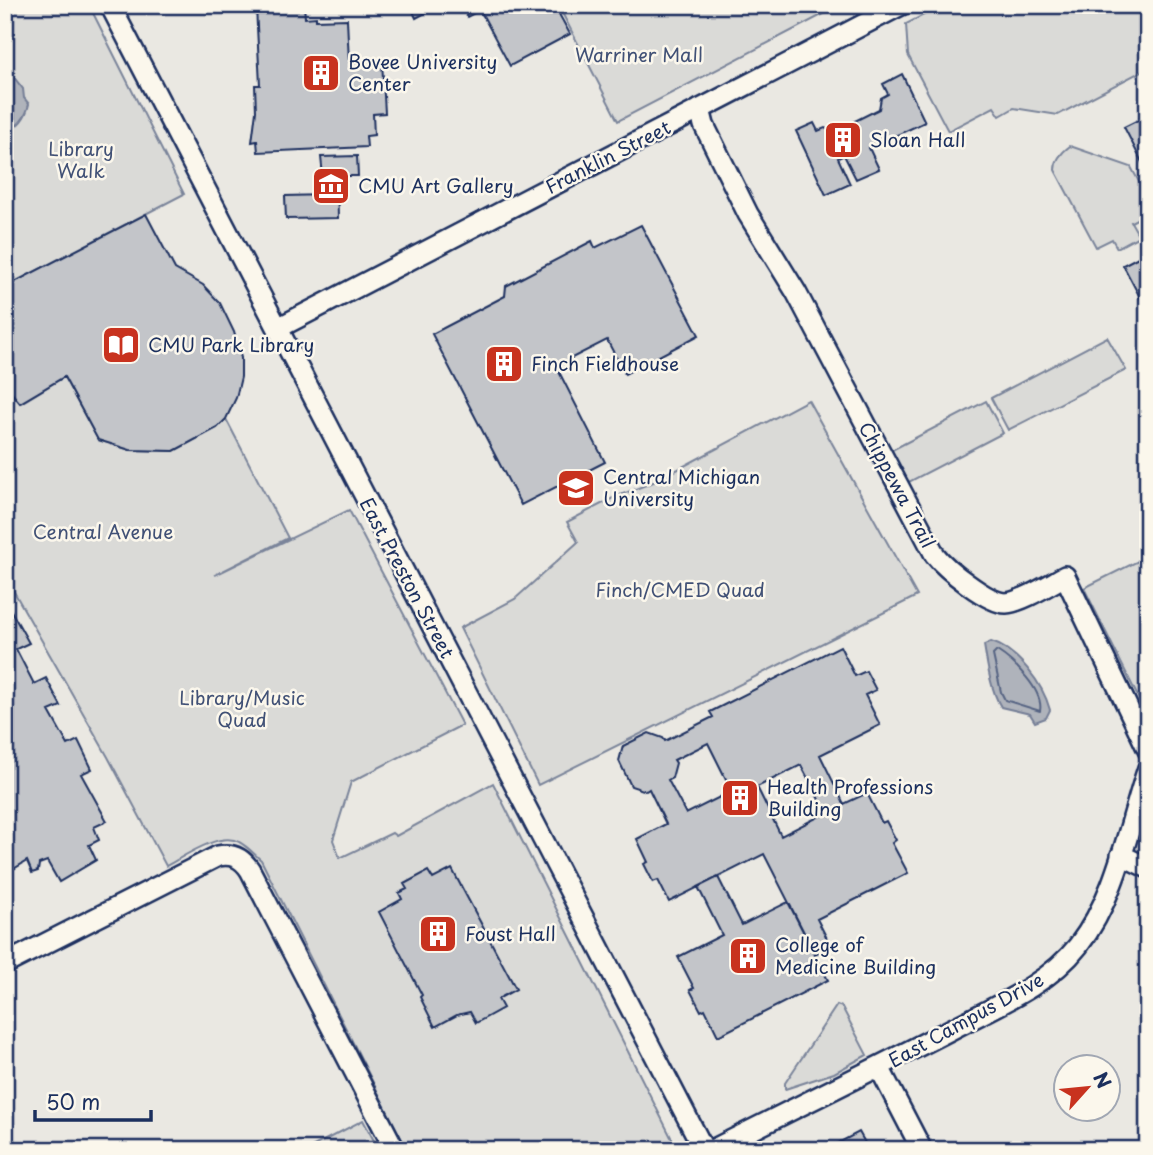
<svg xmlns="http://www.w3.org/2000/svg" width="1153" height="1155" font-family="'Playpen Sans',sans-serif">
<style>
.built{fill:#eae8e2;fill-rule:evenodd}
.green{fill:#dadad7;stroke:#7a849a;stroke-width:2}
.water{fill:#afb3bb;stroke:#747e96;stroke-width:2}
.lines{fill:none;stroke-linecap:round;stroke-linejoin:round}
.shore{stroke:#566483;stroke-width:2}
.building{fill:#c3c5c9;stroke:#1b2f5e;stroke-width:2;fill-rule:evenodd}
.minor-casing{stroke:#1b2f5e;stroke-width:24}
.minor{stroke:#fbf7ec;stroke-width:19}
.labels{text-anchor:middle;stroke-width:5;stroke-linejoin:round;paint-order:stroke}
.park-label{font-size:19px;fill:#415176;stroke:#fbf7ec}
.poi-label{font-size:19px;fill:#1b2f5e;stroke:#fbf7ec;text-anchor:start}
.street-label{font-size:19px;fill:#1b2f5e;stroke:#fbf7ec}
</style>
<rect width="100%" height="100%" fill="#fbf7ec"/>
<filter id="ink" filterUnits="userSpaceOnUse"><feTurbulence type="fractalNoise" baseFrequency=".0143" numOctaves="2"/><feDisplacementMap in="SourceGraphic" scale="14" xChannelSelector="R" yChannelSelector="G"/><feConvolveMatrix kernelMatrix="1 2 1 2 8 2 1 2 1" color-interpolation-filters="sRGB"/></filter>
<g filter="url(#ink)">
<path class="built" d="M5 5H1148V1150H5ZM1066 1068H1108V1110H1066Z"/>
<path class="green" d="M5 5H89L184 194 5 287Z
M558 5H841L618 121Z
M943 5H1139L1148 22V68L1058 115 1014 108 1000 116 994 107 948 131 908 55 906 24Z
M1070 146 1131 167 1148 198V213L1131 222 1139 236 1117 248 1112 239 1096 247 1055 170C1055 159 1062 152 1070 146Z
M1107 337 1126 370 1008 430 991 398Z
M64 377 98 440 130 450 174 451 217 428 226 419 288 538 215 575 349 510 462 725 351 782 333 840 340 858 392 833 396 836 493 783 674 1143 661 1150H407L261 860C254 854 247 846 239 842 220 831 183 857 166 866L108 757 5 576V393L10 391 21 403Z
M808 400 917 596 538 785 460 628 515 599 578 542 567 522 615 497 656 481Z
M986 401 1003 433 907 483 890 451Z
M1148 556V713L1145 711 1084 588Z
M837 1005 842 1007 867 1055 834 1073 785 1089V1083Z
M363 1120 379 1150H306Z"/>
<path class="water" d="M5 66 23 89 24 98 29 104C26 118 19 127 5 132Z
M991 642C1017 649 1043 684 1050 710L1046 718 1035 722 1030 714 1001 707C991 691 987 664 984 645Z"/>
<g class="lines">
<path class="shore" d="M997 651C1013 661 1044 690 1040 711L1005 700 1001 692 993 655Z"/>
</g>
<path class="building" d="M269 5H304L305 18 316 17V20L347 19 349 62 382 61 385 113 373 114 374 135 366 136 367 147 258 152 257 141 252 142 256 111 255 85H260L256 7Z
M410 5H440L416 18Z
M461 5H541L543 10 554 5 570 34 510 66 480 10 467 17Z
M902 74 925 122 869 148 879 169 856 179 844 155 838 158 850 184 826 195 796 131 814 123 818 131 825 128 833 132 879 109 881 98 888 94 883 84Z
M1148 115V174L1124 127Z
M357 156 358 176H337L338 218 286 219 285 196 325 195 321 157Z
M146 214 175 269 203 285 220 303 234 332 241 358V377L236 398 226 419 217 428 174 451 130 450 98 440 64 377 20 403 10 391 5 393V287Z
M641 225 699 335 625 374 607 340 556 366 605 462 521 505 432 334 505 296 506 286 592 241 595 248Z
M1148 252V303L1144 305 1123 265Z
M5 600 29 643 16 649 34 684 46 678 61 706 49 711 68 745 78 740 92 769 81 774 107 821 94 827 99 840 89 845 96 860 59 882 47 861 39 864 38 871 32 873 27 861 10 871 5 862Z
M840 646 855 676 866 671 876 690 865 695 880 725 820 755 844 804 867 793 882 823 886 821 896 840 892 843 908 873 817 919 831 946 815 954 764 854 669 902 658 880 653 882 644 864 648 862 637 839 666 824 649 789 646 791 631 786 619 761 623 746 649 733 663 738 665 741 713 717 710 712ZM708 743 732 791 686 814 668 780 672 778 676 763 674 760ZM801 765 826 813 781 836 757 787Z
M452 869 516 989 498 999 503 1008 476 1023 470 1012 457 1015 435 1027 420 997 422 995 379 912 402 899 399 893 407 889 404 884 428 871 433 879Z
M718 877 742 925 788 902 828 980 718 1036 705 1009 701 1011 690 990 694 988 678 957 722 935 698 887Z
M859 1132 869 1150H825Z"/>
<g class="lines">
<defs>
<path id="minor" d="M110 5 704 1150
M700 109 704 125 748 214 796 292 935 555C946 569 988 603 1006 603 1022 602 1050 584 1065 576L1148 750
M278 328 901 5
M1121 855 1148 868
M5 964 218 856C232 853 242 858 250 870L395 1150
M879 1067 922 1150
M712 1150C791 1110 871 1071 950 1030 993 1007 1047 986 1078 946 1117 896 1128 827 1148 768"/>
</defs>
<use href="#minor" class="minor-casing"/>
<use href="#minor" class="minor"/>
</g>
</g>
<defs>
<symbol id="building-square" viewBox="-11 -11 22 22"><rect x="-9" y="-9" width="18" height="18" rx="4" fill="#c8321e" stroke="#fbf7ec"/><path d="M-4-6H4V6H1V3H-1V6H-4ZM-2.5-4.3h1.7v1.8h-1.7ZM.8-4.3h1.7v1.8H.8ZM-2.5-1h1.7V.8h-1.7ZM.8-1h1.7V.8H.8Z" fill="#fff"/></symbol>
<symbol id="museum-square" viewBox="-11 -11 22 22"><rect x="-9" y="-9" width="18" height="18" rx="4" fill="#c8321e" stroke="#fbf7ec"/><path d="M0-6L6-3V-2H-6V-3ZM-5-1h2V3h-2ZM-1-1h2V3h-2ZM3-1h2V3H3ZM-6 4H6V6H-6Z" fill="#fff"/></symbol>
<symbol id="library-square" viewBox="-11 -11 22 22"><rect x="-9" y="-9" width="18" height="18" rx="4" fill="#c8321e" stroke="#fbf7ec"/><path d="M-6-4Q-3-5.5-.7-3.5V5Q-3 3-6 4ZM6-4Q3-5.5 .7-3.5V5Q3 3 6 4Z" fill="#fff"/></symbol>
<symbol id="university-square" viewBox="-11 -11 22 22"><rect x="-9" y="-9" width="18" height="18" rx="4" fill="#c8321e" stroke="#fbf7ec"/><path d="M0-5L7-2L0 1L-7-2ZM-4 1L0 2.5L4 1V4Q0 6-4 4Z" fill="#fff"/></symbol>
</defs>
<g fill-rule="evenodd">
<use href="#building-square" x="299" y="51" width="44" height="44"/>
<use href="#building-square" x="821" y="118" width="44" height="44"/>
<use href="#museum-square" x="309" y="164" width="44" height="44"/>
<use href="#library-square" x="99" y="323" width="44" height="44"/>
<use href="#building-square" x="482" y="342" width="44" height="44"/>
<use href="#university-square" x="554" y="466" width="44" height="44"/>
<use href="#building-square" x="718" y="776" width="44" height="44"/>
<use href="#building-square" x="416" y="912" width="44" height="44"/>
<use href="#building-square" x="726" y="934" width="44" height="44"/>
</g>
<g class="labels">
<g class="park-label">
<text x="639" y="62">Warriner Mall</text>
<text x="81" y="156">Library<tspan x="81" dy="22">Walk</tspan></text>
<text x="103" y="539">Central Avenue</text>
<text x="680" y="597">Finch/CMED Quad</text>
<text x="242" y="705">Library/Music<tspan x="242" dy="22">Quad</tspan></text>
</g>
<g class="poi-label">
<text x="348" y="69">Bovee University<tspan x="348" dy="22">Center</tspan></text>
<text x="870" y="147">Sloan Hall</text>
<text x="358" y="193">CMU Art Gallery</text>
<text x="148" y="352">CMU Park Library</text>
<text x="531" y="371">Finch Fieldhouse</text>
<text x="603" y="484">Central Michigan<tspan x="603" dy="22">University</tspan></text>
<text x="767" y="794">Health Professions<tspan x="767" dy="22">Building</tspan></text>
<text x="465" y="941">Foust Hall</text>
<text x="775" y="952">College of<tspan x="775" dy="22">Medicine Building</tspan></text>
</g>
<g class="street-label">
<text transform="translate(608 157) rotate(-27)" y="7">Franklin Street</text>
<text transform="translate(897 485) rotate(62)" y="7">Chippewa Trail</text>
<text transform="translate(407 578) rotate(62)" y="7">East Preston Street</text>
<text transform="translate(966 1020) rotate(-29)" y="7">East Campus Drive</text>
</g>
</g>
<rect width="1153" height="1155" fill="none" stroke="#fbf7ec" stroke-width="28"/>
<rect x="14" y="14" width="1125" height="1127" fill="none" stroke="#1b2f5e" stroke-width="2.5" filter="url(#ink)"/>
<g transform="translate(1087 1088) rotate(63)"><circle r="33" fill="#fbf7ec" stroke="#a1a7b3" stroke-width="2"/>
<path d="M0-5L12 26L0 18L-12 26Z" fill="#c8321e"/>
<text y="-10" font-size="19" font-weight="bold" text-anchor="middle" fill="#1b2f5e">N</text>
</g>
<path d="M35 1110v10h116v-10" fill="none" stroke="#1b2f5e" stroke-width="3.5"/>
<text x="46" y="1110" font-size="21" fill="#1b2f5e" stroke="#fbf7ec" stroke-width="5" paint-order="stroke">50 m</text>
</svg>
